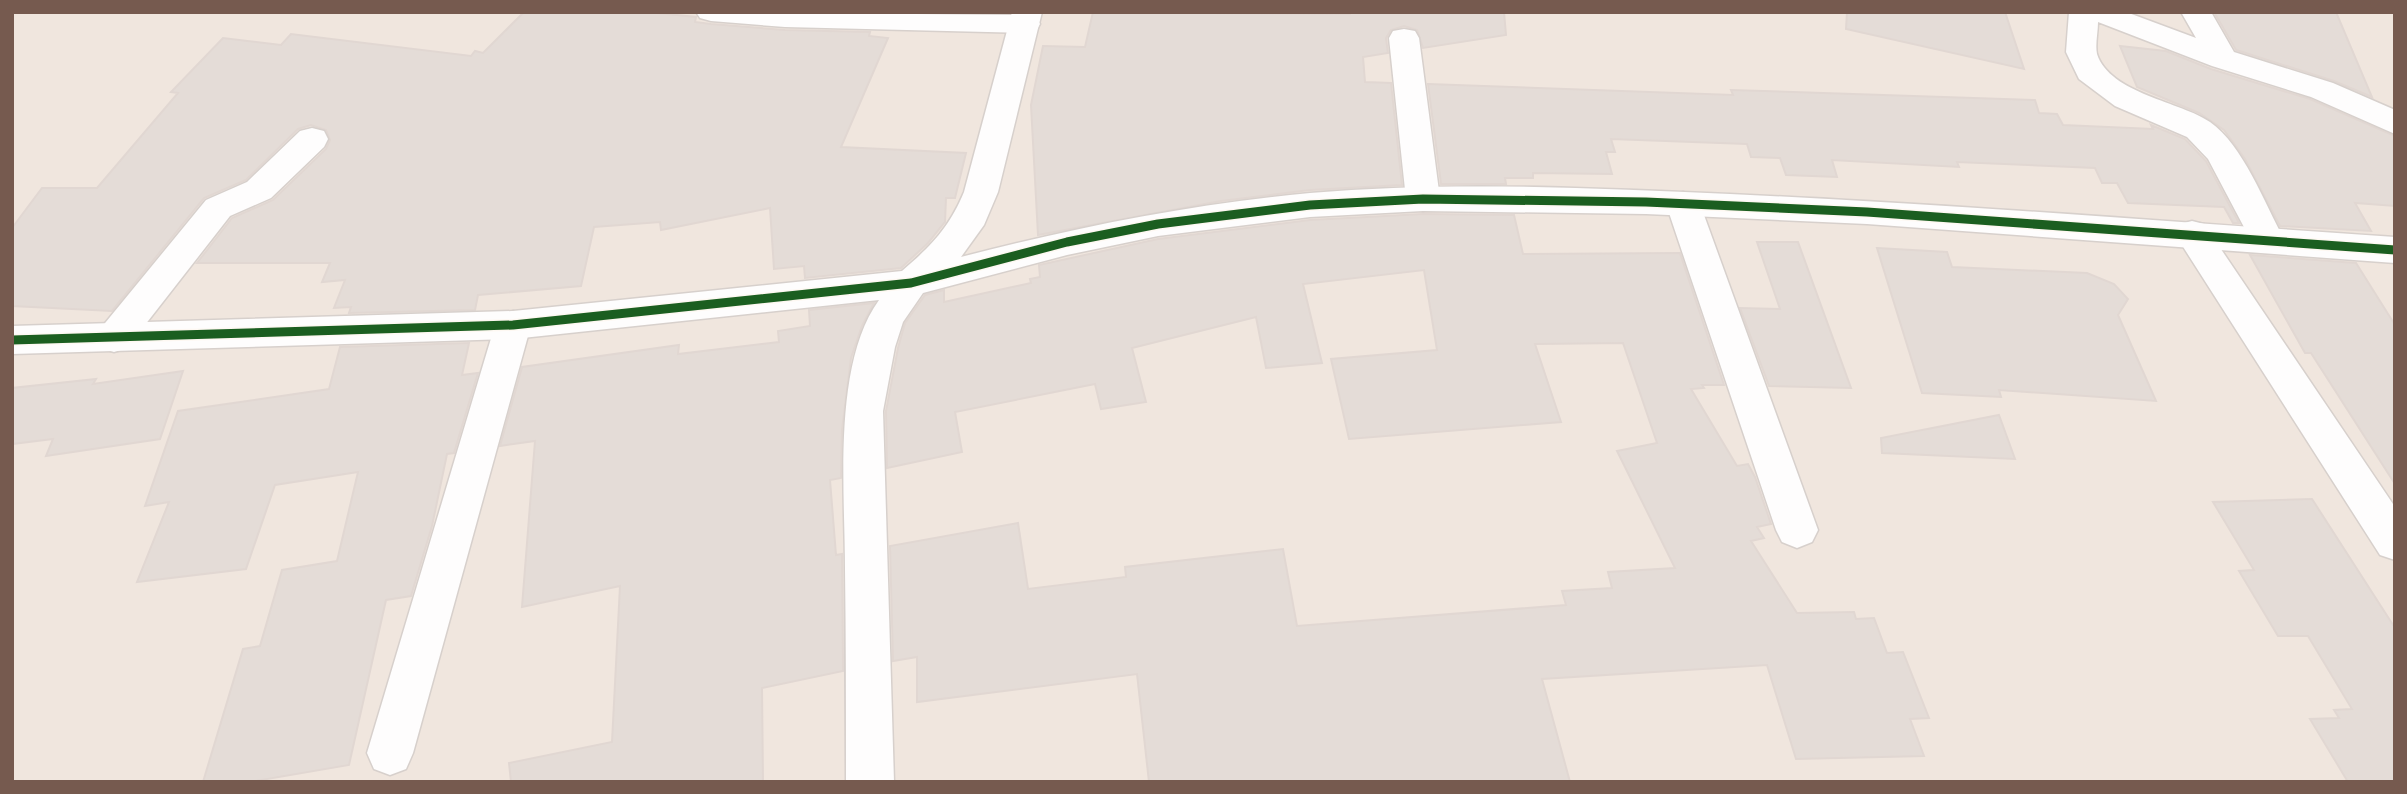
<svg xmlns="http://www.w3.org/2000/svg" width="2407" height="794" font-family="'Work Sans',sans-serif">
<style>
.residential{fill:#f0e6de}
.building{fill:#e4dcd7;stroke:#e1d7d2;stroke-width:2}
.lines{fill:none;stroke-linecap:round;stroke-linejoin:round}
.minor-casing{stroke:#d7d0cc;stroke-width:3}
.tertiary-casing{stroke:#d7d0cc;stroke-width:3}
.minor{fill:#fefdfd;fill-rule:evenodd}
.tertiary{fill:#fefdfd;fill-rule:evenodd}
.cycleway-casing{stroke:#fef8f2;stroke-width:12}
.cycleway{stroke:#1b5e20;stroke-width:9}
</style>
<rect width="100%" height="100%" fill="#f8f4f0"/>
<path class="residential" d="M12 12H2395V782H12Z"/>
<path class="building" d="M524 12H647L696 17 695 22 711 24 785 30 870 32 869 36 888 38 841 147 966 153 955 198H946L945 222 928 243 901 268 805 278 804 266 774 269 770 208 661 230 660 222 594 227 581 286 478 295 475 310 349 313 351 307 334 308 345 280 322 282 330 263H197L232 218 273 200 326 149 330 140 326 130 311 125 298 129 246 180 204 198 112 311 12 306V228L42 188H97L178 93 171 92 223 38 281 45 291 34 471 56 475 51 483 53Z
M1093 12 1350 14V12H1504L1506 35 1423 48 1417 30 1404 26 1391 30 1386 38 1388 53 1363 57 1365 82 1391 83 1402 185 1310 190 1221 201 1038 235 1031 105 1043 46 1085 47Z
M1847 12H2005L2024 69 1846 29Z
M2214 12H2336L2372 97 2334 81 2236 50Z
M2120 46 2166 51 2211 69 2310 99 2395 136V206L2355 203 2371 231 2280 226 2245 159 2224 130 2199 113 2137 87Z
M1428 84 1733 95 1731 90 2035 100 2039 113 2057 114 2063 125 2153 129 2151 125 2185 139 2206 161 2239 223H2233L2224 207 2128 203 2117 183H2102L2095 168 1957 162 1959 167 1832 160 1837 177 1786 175 1780 158 1751 157 1747 144 1611 139 1615 152H1606L1612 174 1533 173V178H1505L1506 184H1441Z
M1423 214 1514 215 1523 254 1680 253 1724 385H1702L1704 388 1691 389 1737 466 1748 464 1755 477 1771 524 1757 527 1764 538 1751 541 1797 613 1854 612 1856 619 1874 618 1887 653 1903 652 1929 718 1910 719 1924 756 1796 759 1767 665 1542 679 1570 782H1149L1137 674 917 702V657L893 661 890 546 1018 523 1028 589 1126 577 1125 567 1283 549 1297 626 1566 605 1562 591 1612 588 1608 572 1675 568 1617 451 1657 443 1623 343 1535 344 1561 422 1349 439 1331 359 1437 350 1424 270 1303 284 1322 363 1266 368 1256 317 1132 348 1146 402 1101 409 1095 384 955 412 962 452 887 468 886 411 898 348 905 323 925 295 944 290V302L1031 283 1030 279 1040 277 1039 265 1158 239 1310 220Z
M1757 242H1798L1851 388 1769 386 1740 308 1780 309Z
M1877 248 1947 252 1952 267 2087 273 2114 284 2128 299 2118 315 2156 401 1999 390 2001 397 1922 393Z
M2250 255 2356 263 2395 325V484L2311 353H2305Z
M874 303 862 326 851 358 842 430 841 478 830 480 836 555 842 554 843 671 762 688 763 782H511L509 763 612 742 620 586 522 607 535 441 500 446 522 367 679 345 678 354 779 342 778 331 810 326 809 310Z
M469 343 462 375 478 373 454 453 447 454 432 526 411 596 386 600 349 765 249 782H203L243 649 260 646 282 570 337 561 358 472 275 485 246 569 137 582 169 502 145 506 178 411 329 389 340 347Z
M183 371 160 439 46 456 53 439 12 444V388L96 379 93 384Z
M1999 415 2015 459 1882 453 1881 438Z
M2312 499 2395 628V782H2348L2310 719 2339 718 2334 710 2352 709 2308 636H2278L2239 571 2254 570 2213 502Z"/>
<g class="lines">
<defs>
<path id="minor" d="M696 12 1025 15 1036 17 1040 24 1036 31 1025 33 785 27 711 21 700 18Z
M2069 12H2126L2196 38 2181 12H2211L2234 52 2333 83 2395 110V134L2311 97 2212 66 2098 22C2098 32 2095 45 2097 54 2110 94 2182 102 2210 122 2243 145 2265 204 2284 239L2279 248 2267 251 2255 248 2208 159 2187 137 2115 106 2079 79 2066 52Z
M1404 29 1415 31 1419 38 1440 199 1435 207 1423 211 1411 207 1406 199 1389 38 1393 31Z
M312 128 324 131 328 139 324 147 271 198 230 216 127 348 114 352 101 348 95 338 101 328 206 200 247 182 300 131Z
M1683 192 1695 196 1700 204 1818 530 1812 542 1797 548 1782 542 1776 530 1666 204 1671 196Z
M2192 221 2204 224 2395 507V560L2380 555 2180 242 2175 233 2180 224Z
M513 311 526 315 531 325 413 753 406 769 390 775 374 769 367 753 495 325 500 315Z"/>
<path id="tertiary" d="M1012 12H1042L998 192 984 225 961 257C1076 227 1191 204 1310 193 1448 181 1591 188 1730 194 1952 204 2173 222 2395 237V263L1867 224 1646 214 1423 211 1310 217 1158 236 1067 255 923 293 903 322 895 347 883 411 894 782H846C846 711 846 640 845 569 845 491 832 365 879 300L513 339 12 354V326L513 311 902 271C931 246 949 228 964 192Z"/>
</defs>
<use href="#minor" class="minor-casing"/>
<use href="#tertiary" class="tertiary-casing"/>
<use href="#minor" class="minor"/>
<use href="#tertiary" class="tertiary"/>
<defs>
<path id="cycleway" d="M12 340 513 325 911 283 1067 242 1158 224 1310 205 1423 199 1646 202 1867 212 2395 250"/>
</defs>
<use href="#cycleway" class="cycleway-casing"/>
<use href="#cycleway" class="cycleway"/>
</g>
<rect width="2407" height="794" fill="none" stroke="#765a4f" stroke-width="28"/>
</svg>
